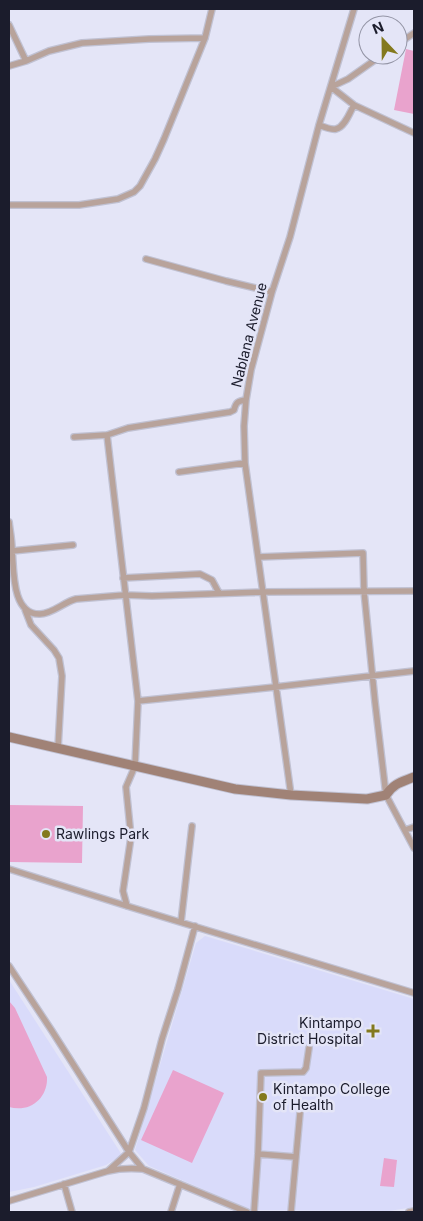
<svg xmlns="http://www.w3.org/2000/svg" width="423" height="1221" font-family="Inter,sans-serif">
<style>
.built{fill:#d9dbfa}
.green{fill:#e9a3cd}
.lines{fill:none;stroke-linecap:round;stroke-linejoin:round}
.street-casing{stroke:#c0c1d2;stroke-width:8}
.secondary-casing{stroke:#c0c1d2;stroke-width:11}
.street{stroke:#b8a39b;stroke-width:5.5}
.secondary{stroke:#a08276;stroke-width:9}
.poi-dot{fill:#83791d;stroke:#e4e5f7;stroke-width:2}
.labels{text-anchor:middle;stroke-width:5;stroke-linejoin:round;paint-order:stroke}
.street-label{font-size:14px;fill:#1b1c2c;stroke:#e4e5f7}
.poi-label{font-size:14px;fill:#1b1c2c;stroke:#e4e5f7;text-anchor:start}
</style>
<rect width="100%" height="100%" fill="#e4e5f7"/>
<path class="built" d="M205 936 414 999V1207L389 1211 251 1210 149 1166 135 1150 196 943Z
M9 980 122 1155 106 1165 34 1187 9 1192Z"/>
<path class="green" d="M406 49 414 51V114L394 110Z
M9 805 83 806 82 863 9 862Z
M9 1001 15 1008 47 1077C48 1098 30 1113 9 1107Z
M173 1070 224 1093 192 1163 141 1140Z
M384 1158 397 1160 394 1187 380 1186Z"/>
<g class="lines">
<defs>
<path id="street" d="M9 25 26 61
M398 44 414 33
M382 55 348 79 331 87 354 105 414 133
M9 66 26 61 49 51 82 43 149 39 205 38
M319 125C324 127 331 130 336 129 345 127 350 112 354 105
M10 205H79L118 199 134 192 140 186 155 159 164 139 205 38 212 9
M146 259 226 281 272 292
M74 437 107 435
M179 472 245 463
M9 522C10 531 12 540 12 549 14 568 11 615 40 614 52 614 64 602 76 599L125 595 152 596 262 592 414 591
M12 551 73 545
M258 557 363 553 364 591 375 702 386 795 414 848
M123 578 200 574 212 580 219 593
M24 607 31 625 54 650 59 658 62 676 58 748
M138 701 275 687 414 671
M291 795 245 463 244 426 246 400 251 370 272 292 290 237 319 125 354 9
M405 830 414 827
M9 869 127 906 414 993
M127 906 123 891 131 837 126 787 135 766 138 701 107 435 128 428 230 412 234 410C236 402 238 401 246 400
M181 922 192 826
M9 966 52 1031 129 1152 143 1169
M258 1154 296 1157
M108 1171 129 1152 144 1108 162 1039 178 989 195 926
M64 1184 72 1212
M9 1201 108 1171C121 1168 131 1168 143 1169L247 1212
M171 1212 180 1184
M254 1212 258 1154 261 1073 303 1072 306 1068 309 1048
M291 1212 300 1113
M409 1212 414 1211"/>
<path id="secondary" d="M9 737 235 789 291 795 367 799 386 795C394 783 402 782 414 777"/>
</defs>
<use href="#street" class="street-casing"/>
<use href="#secondary" class="secondary-casing"/>
<use href="#street" class="street"/>
<use href="#secondary" class="secondary"/>
</g>
<g class="poi-dot">
<circle cx="46" cy="834" r="5"/>
<path d="M370.5 1023.5h5v5h5v5h-5v5h-5v-5h-5v-5h5z"/>
<circle cx="263" cy="1097" r="5"/>
</g>
<g class="labels">
<g class="street-label">
<text transform="translate(249 335) rotate(-76)" y="5">Nablana Avenue</text>
</g>
<g class="poi-label">
<text x="56" y="839">Rawlings Park</text>
<text x="362" y="1028" text-anchor="end">Kintampo<tspan x="362" dy="16">District Hospital</tspan></text>
<text x="273" y="1094">Kintampo College<tspan x="273" dy="16">of Health</tspan></text>
</g>
</g>
<rect width="423" height="1221" fill="none" stroke="#1b1c2c" stroke-width="20"/>
<g transform="translate(383 40) rotate(338)"><circle r="24" fill="#e4e5f7" stroke="#9495a6"/>
<path d="M0-4L9 19L0 12L-9 19Z" fill="#83791d"/>
<text y="-8" font-size="14" font-weight="bold" text-anchor="middle" fill="#1b1c2c">N</text>
</g>
</svg>
